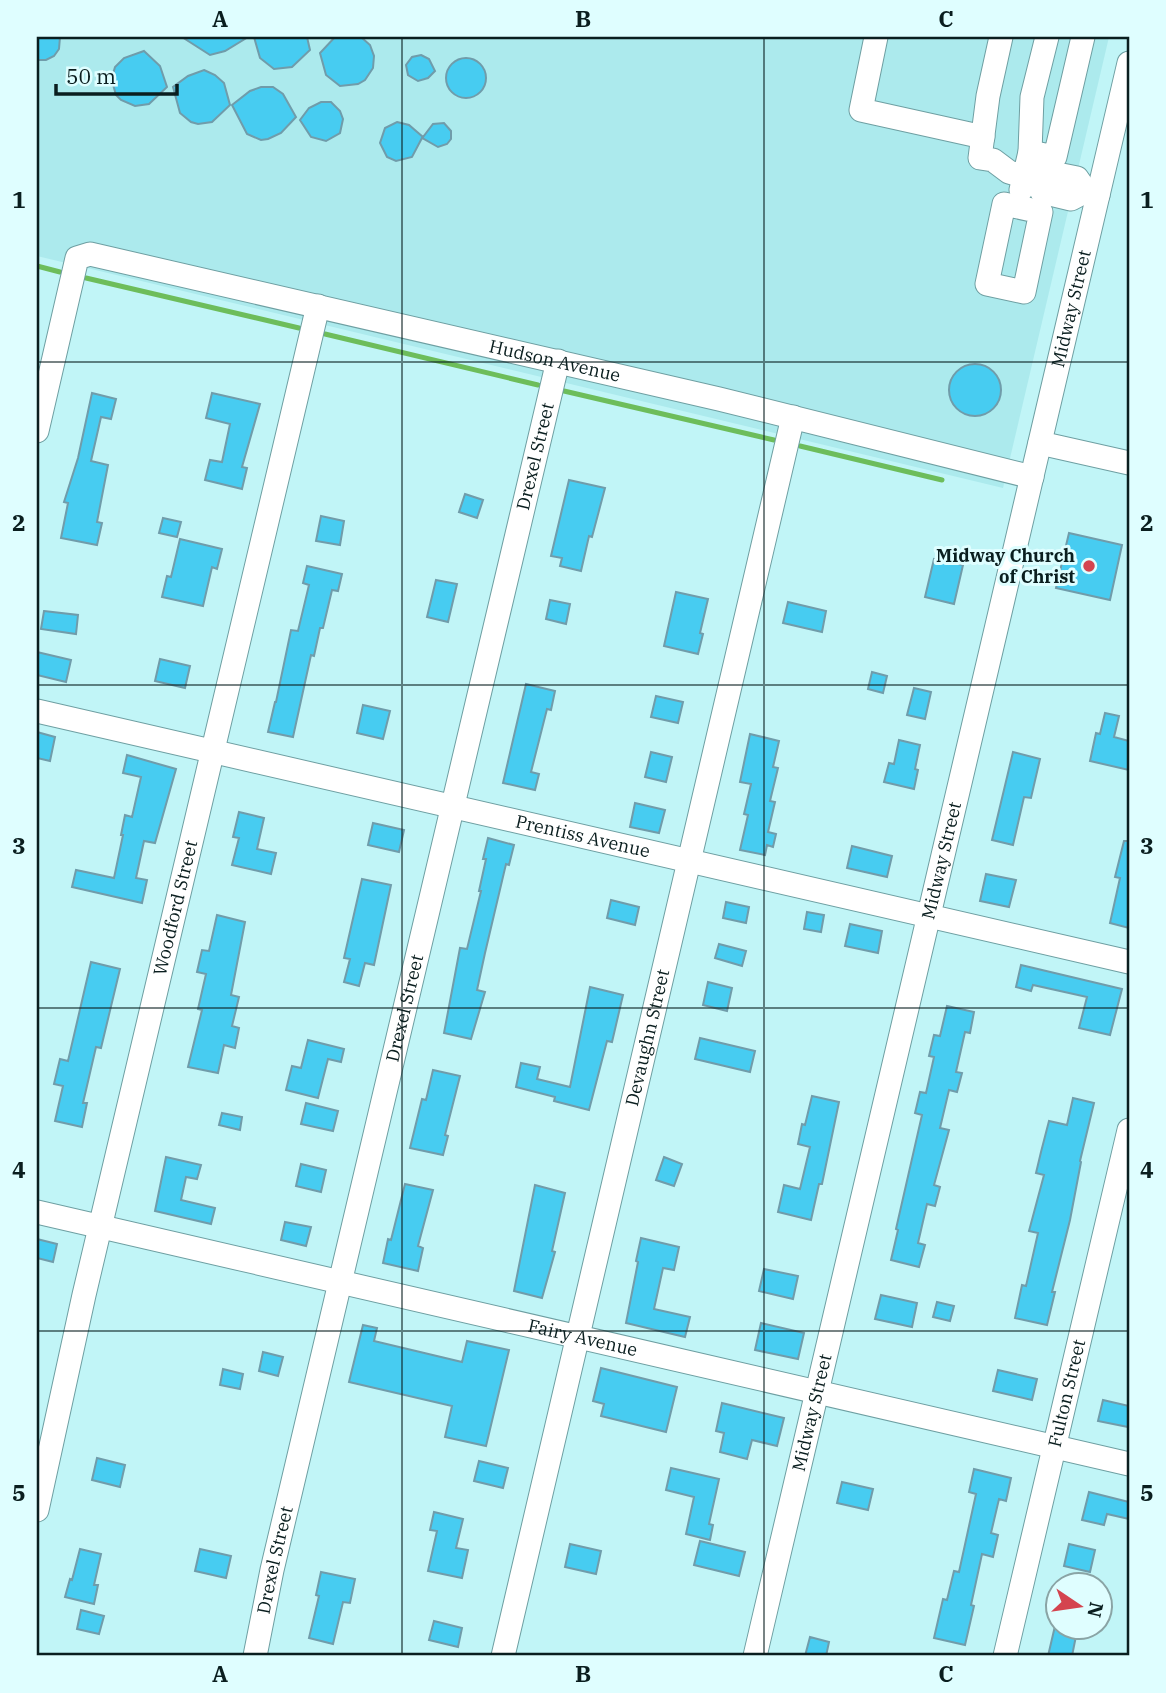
<svg xmlns="http://www.w3.org/2000/svg" width="1166" height="1693" font-family="'IBM Plex Serif',serif">
<style>
.built{fill:#aceaed}
.lines{fill:none;stroke-linecap:round;stroke-linejoin:round}
.stream{stroke:#6dbd5b;stroke-width:5}
.building{fill:#47ccf1;stroke:#709caa;stroke-width:2}
.minor-casing{stroke:#6e9fa2;stroke-width:25}
.minor{stroke:#fff;stroke-width:23}
.grid{fill:none;stroke:#0a1e1f;stroke-width:2;stroke-opacity:0.55}
.poi-dot{fill:#d4444f;stroke:#dffeff;stroke-width:2.5}
.labels{text-anchor:middle;stroke-width:6;stroke-linejoin:round;paint-order:stroke}
.street-label{font-size:18px;fill:#0a1e1f;stroke:#dffeff}
.poi-label{font-size:18px;font-weight:bold;fill:#0a1e1f;stroke:#dffeff;text-anchor:end}
.neatline{fill:none;stroke:#0a1e1f;stroke-width:2.5}
.grid-label{font-size:23px;text-anchor:middle;font-weight:bold;fill:#0a1e1f}
</style>
<rect width="100%" height="100%" fill="#c1f5f7"/>
<path class="built" d="M37 37H1109L1003 488 37 256Z"/>
<g class="lines">
<path class="stream" d="M37 266 60 272
M86 278 299 328
M325 334 538 385
M564 391 774 440
M800 446 942 480"/>
</g>
<path class="building" d="M37 37H60L59 49 54 56 46 60H37Z
M182 37H248L225 51 210 55Z
M254 37H307L310 50 292 67 274 69 260 58Z
M335 37H361L370 45 374 56 373 68 365 80 358 84 340 86 326 75 320 53Z
M144 51 160 66 167 87 149 104 135 106 121 100 116 95 112 81 113 74 115 67 124 58Z
M421 55 429 59 435 71 428 78 418 81 408 75 406 65 412 57Z
M446 78a20 20 0 1 1 40 0a20 20 0 1 1-40 0Z
M204 70 215 75 224 83 230 105 212 122 198 124 191 122 180 113 173 87 188 76Z
M261 87H273L283 94 296 117 281 133 268 139 261 140 247 134 232 105 250 91Z
M321 102H331L340 111 343 119 340 133 326 141 311 137 300 120 309 108Z
M397 122 409 125 423 137 433 124 444 123 451 131V139L447 144 438 147 422 138 412 157 396 161 387 157 380 143 385 128Z
M949 390a26 26 0 1 1 52 0a26 26 0 1 1-52 0Z
M92 393 116 399 111 419 101 417 91 461 108 465 97 522 102 523 97 545 61 538 68 503 64 502 78 458Z
M212 393 260 404 242 467 247 468 242 489 205 480 210 460 222 462 230 424 206 418Z
M569 480 605 488 592 537 589 536 581 571 560 566 562 558 551 556Z
M465 494 483 500 477 518 459 512Z
M321 516 344 521 340 545 316 541Z
M163 518 181 522 177 537 159 533Z
M1069 533 1122 545 1110 600 1056 588Z
M180 539 222 549 217 569 212 567 203 606 162 597 167 576 171 577Z
M934 559 963 565 954 604 925 597Z
M307 566 342 574 338 591 332 590 323 628H320L314 656 311 655 293 737 268 732 275 702H276L291 630 298 631 309 585 303 583Z
M436 580 457 584 448 622 427 617Z
M676 592 708 599 700 633 703 634 698 654 664 646Z
M550 600 570 604 566 624 546 619Z
M788 602 826 611 822 632 783 623Z
M44 611 78 615 76 634 41 629Z
M37 652 71 660 66 682 37 675Z
M160 659 190 666 185 688 155 681Z
M872 672 887 676 883 693 868 689Z
M526 684 555 691 551 710 547 709 531 772 539 774 535 790 503 783Z
M914 688 931 692 925 719 907 715Z
M656 696 683 702 678 723 651 717Z
M363 705 390 711 383 739 357 733Z
M1105 713 1119 716 1114 737 1129 741V770L1090 761 1096 733 1100 734Z
M37 732 55 737 50 761 37 758Z
M750 734 779 741 773 767 778 768 770 801 775 802 768 832 776 834 773 847 767 845 765 855 740 850 748 815 744 814 751 784 740 782Z
M899 740 920 745 915 769 918 770 914 789 884 782 889 763 894 764Z
M651 752 672 757 666 782 645 777Z
M1013 752 1040 759 1031 798 1024 797 1013 845 992 840Z
M127 755 176 769 155 843 144 841 136 878 147 880 142 903 72 887 76 870 114 878 123 835H121L125 815 132 817 141 777 123 773Z
M635 803 665 810 659 833 630 827Z
M239 812 264 818 257 849 276 853 271 874 232 865 239 838 233 837Z
M373 823 404 830 399 852 368 845Z
M488 838 514 845 509 865 506 864 485 953 477 990 485 992 471 1039 444 1033 460 948 467 949 481 891H479L486 859H483Z
M1124 841H1129V928L1110 923 1120 878 1115 877Z
M852 846 892 856 887 877 847 868Z
M986 874 1016 880 1009 907 980 901Z
M362 879 391 885 374 965 365 963 359 986 344 982 350 959 344 958Z
M611 900 639 907 635 925 607 918Z
M726 902 749 907 746 923 723 918Z
M807 912 824 915 821 932 804 929Z
M217 915 245 922 231 995 239 997 232 1026 239 1028 235 1048 224 1045 218 1073 188 1067 202 1010 198 1009 206 974 197 972 202 950 209 951Z
M850 924 882 931 878 953 845 946Z
M719 944 746 951 742 966 715 958Z
M91 962 120 969 101 1048 96 1047 83 1103H87L82 1127 55 1121 63 1086 54 1084 60 1059 68 1061Z
M1021 965 1122 989 1110 1035 1079 1028 1087 997 1033 985 1031 991 1016 987Z
M708 982 732 988 727 1011 703 1005Z
M590 987 623 995 612 1042 607 1041 589 1110 554 1101 555 1097 516 1087 521 1063 540 1067 537 1079 570 1087Z
M947 1006 974 1012 970 1033 965 1032 956 1072 962 1073 957 1092 949 1090 940 1128 949 1130 934 1185 940 1187 935 1206 927 1204 918 1243 925 1245 919 1267 891 1260 898 1230 896 1229 922 1115 915 1113 920 1092 926 1093 934 1057 929 1056 934 1035 940 1036Z
M700 1038 755 1051 750 1072 695 1059Z
M308 1040 344 1049 341 1062 328 1059 318 1098 286 1090 292 1066 301 1068Z
M433 1070 460 1076 445 1135 448 1136 443 1155 410 1148 422 1099 426 1100Z
M812 1096 839 1102 822 1184H819L811 1220 778 1212 784 1185 800 1189 810 1147 798 1144 802 1124 805 1125Z
M1073 1098 1094 1103 1080 1161 1081 1162 1070 1220 1052 1292H1055L1047 1325 1015 1318 1022 1285 1026 1286 1038 1233 1029 1231 1044 1175 1036 1173 1041 1152 1049 1121 1067 1125Z
M306 1103 338 1111 333 1131 301 1124Z
M222 1113 242 1117 240 1130 219 1125Z
M166 1157 201 1165 197 1179 186 1177 181 1200 215 1208 211 1224 155 1211Z
M664 1157 682 1164 674 1186 656 1180Z
M301 1164 326 1170 321 1192 296 1186Z
M405 1184 433 1190 418 1246 423 1248 418 1271 383 1263 388 1239 391 1240Z
M535 1185 565 1193 552 1251 555 1252 542 1298 514 1291Z
M285 1222 311 1227 306 1246 281 1240Z
M641 1238 679 1247 674 1270 663 1268 654 1309 690 1317 685 1337 626 1323 638 1262 636 1261Z
M37 1239 57 1244 53 1262 37 1258Z
M764 1269 798 1276 793 1299 759 1291Z
M881 1295 917 1303 912 1327 875 1319Z
M937 1302 954 1306 950 1321 933 1317Z
M761 1323 804 1333 798 1359 755 1350Z
M363 1325 377 1328 374 1341 462 1362 467 1341 509 1350 486 1446 445 1437 452 1406 349 1382Z
M263 1352 283 1357 278 1376 259 1371Z
M601 1368 677 1387 666 1432 601 1416 604 1404 593 1401Z
M223 1369 243 1374 240 1389 220 1385Z
M998 1370 1037 1379 1032 1400 993 1391Z
M1103 1400 1129 1406 1128 1427 1098 1421Z
M722 1403 784 1418 777 1446 752 1440 747 1459 720 1452 724 1433 716 1431Z
M97 1458 125 1465 120 1487 92 1480Z
M479 1461 508 1468 503 1488 474 1481Z
M671 1468 719 1479 709 1524 713 1525 710 1540 686 1534 694 1497 666 1490Z
M974 1469 1011 1478 1006 1501 999 1499 991 1533 998 1535 993 1557 982 1554 971 1605 974 1606 965 1645 934 1638 943 1599 947 1600 954 1571 959 1572 976 1494 969 1492Z
M842 1482 873 1489 868 1510 837 1503Z
M1089 1492 1129 1502V1519L1107 1514 1104 1525 1082 1520Z
M434 1512 463 1519 456 1548 468 1550 462 1578 428 1571 437 1531 430 1530Z
M700 1541 745 1552 739 1576 694 1565Z
M570 1544 601 1551 596 1574 565 1567Z
M1069 1544 1095 1550 1090 1572 1064 1566Z
M80 1549 101 1554 94 1585H98L94 1604 65 1597 70 1579 72 1580Z
M200 1549 231 1556 226 1578 195 1571Z
M321 1572 355 1579 350 1603 343 1602 333 1644 309 1638 319 1596 316 1595Z
M81 1610 104 1616 99 1634 77 1629Z
M434 1621 462 1628 458 1647 429 1640Z
M1055 1626 1077 1631 1072 1656H1048Z
M810 1637 829 1642 826 1656H805Z"/>
<g class="lines">
<defs>
<g id="minor">
<path d="M876 37 861 110 983 137"/>
<path d="M1001 37 988 96 980 158 993 160 1009 172 1036 180 1042 192 1071 199 1086 191"/>
<path d="M1030 152 1055 157 1083 37"/>
<path d="M1036 180 1047 172 1077 178 1086 191 1098 195"/>
<path d="M1021 190 1030 152 1032 97 1047 37"/>
<path d="M1004 204 1041 212 1024 292 987 284Z"/>
<path id="s1" d="M37 431 77 258 90 254 719 399 1032 477"/>
<path d="M1040 443 1129 463"/>
<path id="s2" d="M37 711 1129 962"/>
<path id="s3" d="M37 1212 1129 1464"/>
<path id="s4" d="M37 1510 84 1295 318 306"/>
<path id="s5" d="M255 1656 272 1570 558 361"/>
<path id="s6" d="M503 1656 793 417"/>
<path id="s7" d="M755 1656 1129 63"/>
<path id="s8" d="M1005 1656 1129 1130"/>
</g>
</defs>
<use href="#minor" class="minor-casing"/>
<use href="#minor" class="minor"/>
</g>
<path class="grid" d="M402 37V1656M764 37V1656M37 362H1129M37 685H1129M37 1008H1129M37 1331H1129"/>
<circle class="poi-dot" cx="1089" cy="566" r="7"/>
<g class="labels">
<g class="street-label">
<text dy="6" stroke="none"><textPath href="#s7" startOffset="1384">Midway Street</textPath></text>
<text dy="6" stroke="none"><textPath href="#s1" startOffset="668">Hudson Avenue</textPath></text>
<text dy="6" stroke="none"><textPath href="#s5" startOffset="1232">Drexel Street</textPath></text>
<text dy="6" stroke="none"><textPath href="#s2" startOffset="560">Prentiss Avenue</textPath></text>
<text dy="6" stroke="none"><textPath href="#s7" startOffset="817">Midway Street</textPath></text>
<text dy="6" stroke="none"><textPath href="#s4" startOffset="618">Woodford Street</textPath></text>
<text dy="6" stroke="none"><textPath href="#s5" startOffset="665">Drexel Street</textPath></text>
<text dy="6" stroke="none"><textPath href="#s6" startOffset="635">Devaughn Street</textPath></text>
<text dy="6" stroke="none"><textPath href="#s3" startOffset="560">Fairy Avenue</textPath></text>
<text dy="6" stroke="none"><textPath href="#s8" startOffset="270">Fulton Street</textPath></text>
<text dy="6" stroke="none"><textPath href="#s7" startOffset="250">Midway Street</textPath></text>
<text dy="6" stroke="none"><textPath href="#s5" startOffset="98">Drexel Street</textPath></text>
</g>
<g class="poi-label">
<text x="1075" y="562">Midway Church<tspan x="1075" dy="21">of Christ</tspan></text>
</g>
</g>
<rect width="1166" height="1693" fill="none" stroke="#dffeff" stroke-width="77"/>
<g transform="translate(1079 1606) rotate(103)"><circle r="33" fill="#dffeff" stroke="#8aa4a5" stroke-width="2"/>
<path d="M0-5L12 26L0 18L-12 26Z" fill="#d4444f"/>
<text y="-10" font-size="19" font-weight="bold" text-anchor="middle" fill="#0a1e1f">N</text>
</g>
<path d="M56 84v10h121v-10" fill="none" stroke="#0a1e1f" stroke-width="3.5"/>
<text x="66" y="84" font-size="21" fill="#0a1e1f" stroke="#dffeff" stroke-width="5" paint-order="stroke">50 m</text>
<rect x="38" y="38" width="1090" height="1616" class="neatline"/>
<g class="grid-label">
<text x="220" y="27">A</text>
<text x="583" y="27">B</text>
<text x="946" y="27">C</text>
<text x="19" y="208">1</text>
<text x="1147" y="208">1</text>
<text x="19" y="531">2</text>
<text x="1147" y="531">2</text>
<text x="19" y="854">3</text>
<text x="1147" y="854">3</text>
<text x="19" y="1178">4</text>
<text x="1147" y="1178">4</text>
<text x="19" y="1501">5</text>
<text x="1147" y="1501">5</text>
<text x="220" y="1682">A</text>
<text x="583" y="1682">B</text>
<text x="946" y="1682">C</text>
</g>
</svg>
